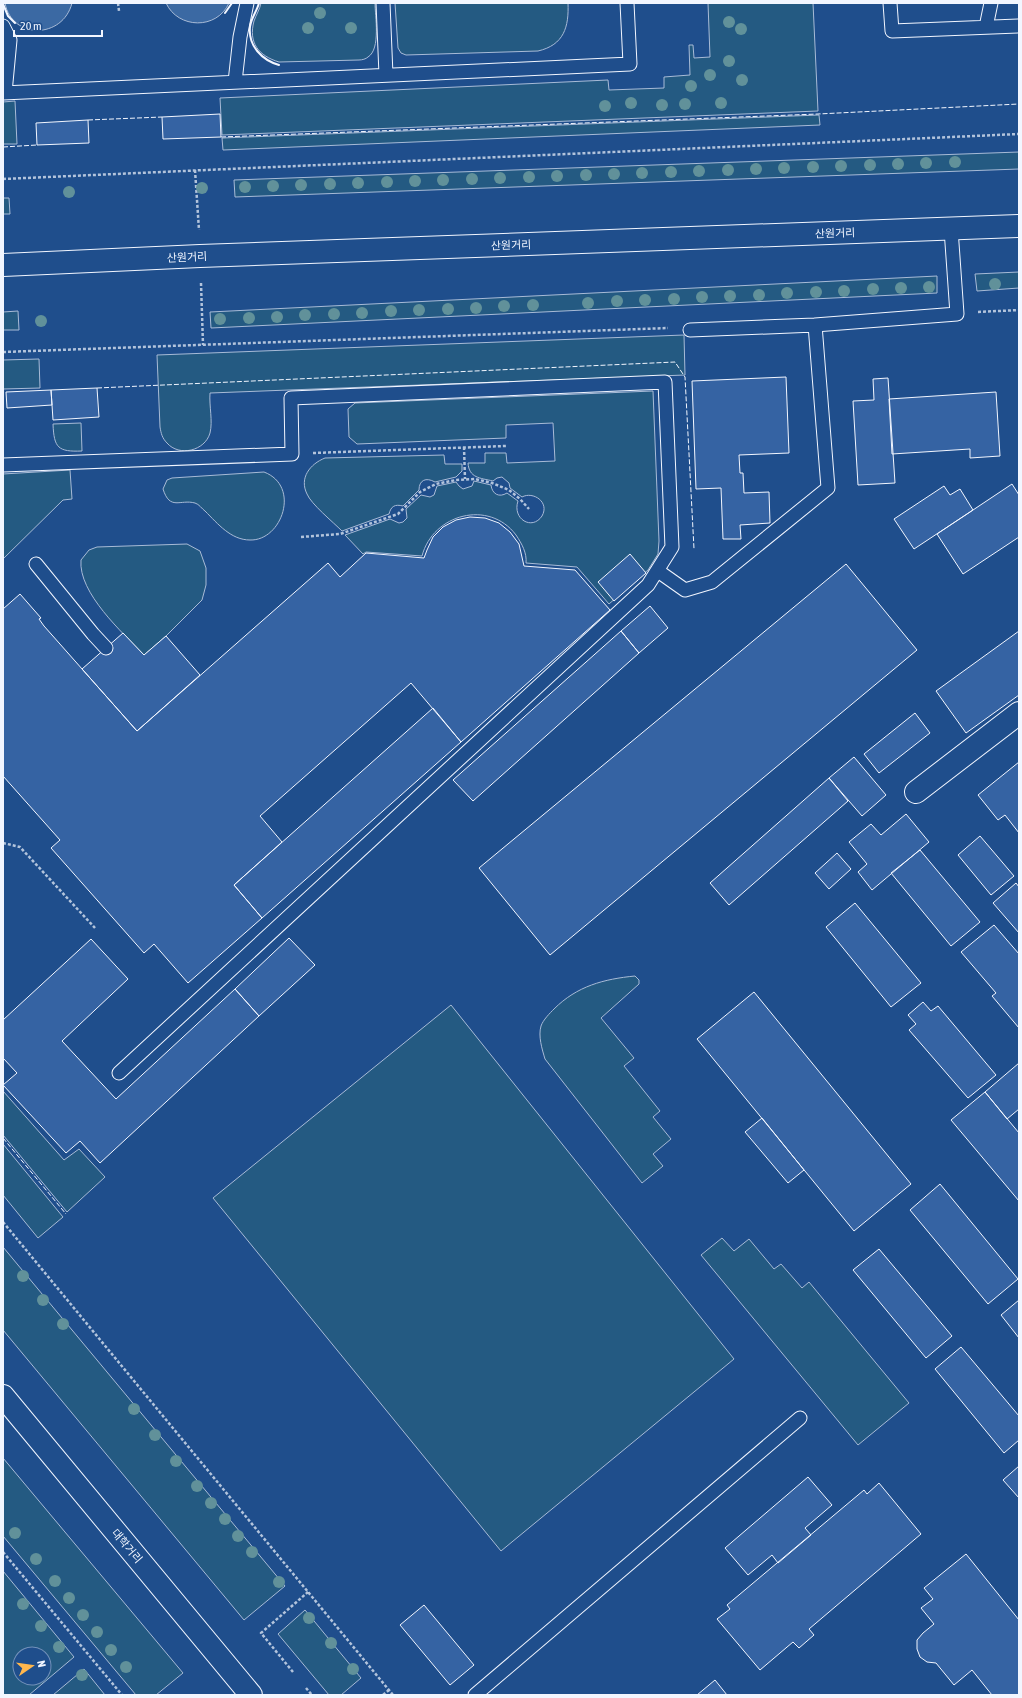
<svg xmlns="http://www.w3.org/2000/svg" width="1022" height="1698" font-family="'Asap Condensed','Noto Sans KR',sans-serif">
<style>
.green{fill:#245a82;stroke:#a8bbd7;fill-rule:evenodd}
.water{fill:#3b69a3;stroke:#a8bbd7}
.building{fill:#3563a3;stroke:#f2f6ff}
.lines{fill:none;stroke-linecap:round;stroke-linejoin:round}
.lane-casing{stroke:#f2f6ff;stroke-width:15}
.street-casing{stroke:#f2f6ff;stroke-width:24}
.secondary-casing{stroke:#f2f6ff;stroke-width:24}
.primary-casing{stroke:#f2f6ff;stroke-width:24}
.path{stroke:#b3c4dc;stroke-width:2.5;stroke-dasharray:3 2;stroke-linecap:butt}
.lane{stroke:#1f4e8c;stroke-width:13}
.street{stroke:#1f4e8c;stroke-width:22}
.secondary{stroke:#1f4e8c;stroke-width:22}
.primary{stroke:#1f4e8c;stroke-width:22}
.fence{stroke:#f2f6ff;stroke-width:1;stroke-dasharray:5 2;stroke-linecap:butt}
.wall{stroke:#f2f6ff;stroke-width:2}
.tree{fill:#61919a}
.labels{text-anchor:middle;stroke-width:3;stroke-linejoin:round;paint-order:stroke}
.street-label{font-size:11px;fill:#f2f6ff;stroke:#1f4e8c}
</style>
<rect width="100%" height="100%" fill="#1f4e8c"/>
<path class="green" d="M261 3H375C375 16 381 49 368 57 366 59 362 60 359 60L279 62C259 56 248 43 254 21 256 15 260 9 261 3Z
M395 3H568C569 27 564 45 538 51L406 55 401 53 398 48Z
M708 3H813L818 111 222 135 220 98 608 80 609 90 664 88V77L690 75 689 45H693L694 58 710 57Z
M15 101 17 144H3V102Z
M819 115 820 125 223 150 222 138Z
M1019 152V169L235 197 234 180Z
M3 198H9L10 214H3Z
M1019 272V288L977 291 975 274Z
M937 276V293L211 328 210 312Z
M18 311 19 330H3V312Z
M684 335 685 375 210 393C209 406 213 421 210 433 205 451 179 457 167 443 162 438 161 433 160 427L157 355Z
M39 359 40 388 3 389V360Z
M653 391 659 541 658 554 648 570 609 604 577 567 526 563C527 553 522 544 516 535 489 499 433 514 422 556L366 552 363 554 345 535 390 519 399 523 403 522 407 518 406 509 421 495 430 497 434 495 437 486 456 482 459 486 463 489 472 486 474 481 491 485C492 494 499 498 507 493L518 501C512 519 532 531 542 516 550 502 533 491 522 497L510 488 509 483 502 477 497 478 493 481C480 478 469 478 468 463H485V453H506L507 463 555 461 553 423 506 425V438L357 444 349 437 348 409 355 403Z
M81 423 82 451C58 452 54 448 53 424Z
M444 455 445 464H462V471L456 477 435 482C426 477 419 480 419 490L403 506C395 504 391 506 389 514L342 531C333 522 311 504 307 494 299 478 310 464 325 458Z
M70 470 72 499 63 500 3 559V474Z
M264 472C301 486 282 541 250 540 231 540 218 524 205 511 202 509 199 504 195 503 180 499 170 511 163 489L167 480 172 478Z
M187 544 200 551 206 568V585L202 600 166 636 144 655C123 633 78 593 81 560L89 550 97 547Z
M635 976 639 980V984L601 1018 634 1058 624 1066 660 1111 653 1117 671 1139 653 1154 663 1166 642 1183 545 1059C542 1049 538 1036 541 1026 543 1020 550 1013 554 1009 577 986 604 979 635 976Z
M451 1005 734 1359 501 1551 213 1198Z
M3 1091 64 1160 79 1149 105 1177 67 1212 3 1135Z
M3 1144 63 1217 38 1238 3 1195Z
M722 1238 734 1251 749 1239 774 1269 781 1264 802 1288 809 1282 909 1403 858 1445 701 1255Z
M3 1247 285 1586 244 1620 3 1330Z
M3 1458 183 1673 156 1695H136L3 1536Z
M3 1571 74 1657 29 1695H3ZM20 1654H44V1678H20Z
M305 1610 361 1678 341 1695H329L278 1634Z
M84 1669 105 1695H53Z"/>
<path class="water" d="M5 3H72C63 39 12 40 5 3Z
M166 3H229C217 30 178 29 166 3Z"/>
<path class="building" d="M220 114 221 137 163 139 162 117Z
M88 120 89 143 37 145 36 123Z
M786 377 789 453 739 455 740 473H743L744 493 769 492 770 523 740 525 741 539H723L721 488 696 489 692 381Z
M888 378 895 483 858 485 853 401 874 400 873 379Z
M97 388 99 417 53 420 51 390Z
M51 390 52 405 7 408 6 392Z
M996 392 1000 456 970 458V449L892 454 889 399Z
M1012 484 1019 495V537L963 574 937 534Z
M944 486 950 495 960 489 973 510 914 549 894 519Z
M470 517 485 518 499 523 510 532 519 544 524 566 575 570 610 610 461 742 411 683 260 816 282 842 234 885 262 918 188 983 154 944 144 953 51 848 60 840 3 776V609L20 594 41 618 39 619 44 626 137 731 328 563 340 577 366 553 424 558 427 550 433 537 443 527 456 520Z
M630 554 646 573 614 601 598 582Z
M846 564 917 650 550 955 479 868Z
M650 606 668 628 639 653 621 631Z
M621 631 639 653 473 801 453 780Z
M1019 631V695L966 733 936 691Z
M123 633 144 655 166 636 200 675 137 731 82 669Z
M433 708 461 742 262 918 234 885Z
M915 713 930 733 879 773 864 754Z
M854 757 886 795 862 816 829 778Z
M1019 762V833L1005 815 998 820 978 795Z
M829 778 848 801 729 905 710 883Z
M906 814 929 842 872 890 858 872 867 864 849 842 871 824 881 835Z
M980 836 1014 876 991 895 958 855Z
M920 850 980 922 951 946 891 873Z
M837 853 851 869 829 889 815 873Z
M1016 883 1019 887V933L993 903Z
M855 903 921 983 891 1007 826 927Z
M994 925 1019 954V1028L992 996 996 993 961 952Z
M289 938 315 965 259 1016 235 989Z
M91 939 128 979 62 1041 116 1099 235 989 259 1016 100 1163 80 1141 66 1153 3 1085 17 1073 3 1058V1020Z
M754 992 911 1184 854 1231 697 1039Z
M923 1002 931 1011 938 1006 996 1075 968 1098 909 1030 916 1024 908 1015Z
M1019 1063V1109L1007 1119 985 1092Z
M985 1092 1019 1133V1201L951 1120Z
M762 1118 804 1170 788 1183 745 1132Z
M940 1184 1018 1279 988 1304 910 1210Z
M879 1249 952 1336 926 1358 853 1270Z
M1019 1300V1338L1001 1315Z
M961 1347 1019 1416V1440L1004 1453 935 1369Z
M1019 1466V1498L1003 1480Z
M808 1477 832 1505 805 1528 811 1535 778 1563 772 1555 748 1575 725 1548Z
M879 1483 921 1534 809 1629 814 1635 799 1648 793 1642 760 1670 717 1619 730 1609 727 1605 864 1490 867 1494Z
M966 1554 1019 1620V1695H992L972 1670 954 1685 936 1663 927 1662 920 1657 917 1649V1640L923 1633 934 1624 921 1608 933 1599 924 1588Z
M424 1605 474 1665 450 1685 400 1625Z
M715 1680 727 1695H697Z"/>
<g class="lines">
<defs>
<path id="lane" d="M383 3 386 75
M890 3 892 31 1019 26
M3 26 10 40 5 93
M986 27 991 3
M235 82 240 37 247 3
M3 93 630 64 627 3
M690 330 815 325 957 314 951 229
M3 465 292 454 291 398 665 382 672 547 648 585 119 1073
M36 564 93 634 106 648
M658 571 685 590 712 582 828 488 815 325
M475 1695 800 1418"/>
<path id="street" d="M916 792 1019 713"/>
<path id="secondary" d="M3 265 200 256 1019 226"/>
<path id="primary" d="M3 1396 251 1695"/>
</defs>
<use href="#lane" class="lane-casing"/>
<use href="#street" class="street-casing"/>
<use href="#secondary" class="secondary-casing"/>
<use href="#primary" class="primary-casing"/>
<path class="path" d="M118 3 119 11
M195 170 199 230
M3 179 1019 134
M201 283 203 345
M978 312 1019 310
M3 352 668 328
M464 447 465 479
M313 453 506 446
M301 537 340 534 398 514 420 492 436 484 456 480 475 479 492 483 509 490 520 499 529 509
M3 843 20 847 95 928
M3 1222 393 1695
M3 1552 122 1695
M293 1672 261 1633 308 1592
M306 1688 312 1695
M383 1695 389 1690"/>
<use href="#lane" class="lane"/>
<use href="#street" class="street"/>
<use href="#secondary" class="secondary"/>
<use href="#primary" class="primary"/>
<path class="fence" d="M88 120 162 117
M221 137 818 114 1019 104
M3 147 37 145
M97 388 675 362 685 377 694 549
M3 1138 66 1214"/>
<path class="wall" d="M259 3C257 11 251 18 250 27 248 46 262 60 279 65
M3 4 8 16 15 23
M225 13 232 3"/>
</g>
<g class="tree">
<circle cx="320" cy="13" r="6"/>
<circle cx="729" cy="22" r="6"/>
<circle cx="308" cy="28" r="6"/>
<circle cx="351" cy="28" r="6"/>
<circle cx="741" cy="29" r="6"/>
<circle cx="729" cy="61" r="6"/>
<circle cx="710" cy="75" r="6"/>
<circle cx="742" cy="80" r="6"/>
<circle cx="691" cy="86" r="6"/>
<circle cx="631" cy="103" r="6"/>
<circle cx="721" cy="103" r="6"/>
<circle cx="685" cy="104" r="6"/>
<circle cx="662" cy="105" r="6"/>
<circle cx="605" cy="106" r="6"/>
<circle cx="955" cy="162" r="6"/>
<circle cx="926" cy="163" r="6"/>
<circle cx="898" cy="164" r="6"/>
<circle cx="870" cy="165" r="6"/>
<circle cx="841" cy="166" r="6"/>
<circle cx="813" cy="167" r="6"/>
<circle cx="784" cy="168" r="6"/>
<circle cx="756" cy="169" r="6"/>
<circle cx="728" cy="170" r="6"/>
<circle cx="699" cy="171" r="6"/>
<circle cx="671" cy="172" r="6"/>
<circle cx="642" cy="173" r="6"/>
<circle cx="614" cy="174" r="6"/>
<circle cx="586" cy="175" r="6"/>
<circle cx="557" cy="176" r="6"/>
<circle cx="529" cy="177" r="6"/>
<circle cx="500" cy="178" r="6"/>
<circle cx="472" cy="179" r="6"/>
<circle cx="443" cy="180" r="6"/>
<circle cx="415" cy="181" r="6"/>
<circle cx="387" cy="182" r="6"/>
<circle cx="358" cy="183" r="6"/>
<circle cx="330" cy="184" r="6"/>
<circle cx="301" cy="185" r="6"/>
<circle cx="273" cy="186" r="6"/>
<circle cx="245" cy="187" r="6"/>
<circle cx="202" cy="188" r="6"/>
<circle cx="69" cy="192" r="6"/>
<circle cx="995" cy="284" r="6"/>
<circle cx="929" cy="287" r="6"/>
<circle cx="901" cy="288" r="6"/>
<circle cx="873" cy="289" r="6"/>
<circle cx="844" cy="291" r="6"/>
<circle cx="816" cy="292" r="6"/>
<circle cx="787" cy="293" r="6"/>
<circle cx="759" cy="295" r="6"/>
<circle cx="730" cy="296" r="6"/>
<circle cx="702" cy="297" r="6"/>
<circle cx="674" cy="299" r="6"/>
<circle cx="645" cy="300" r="6"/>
<circle cx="617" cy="301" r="6"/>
<circle cx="588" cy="303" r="6"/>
<circle cx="533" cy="305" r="6"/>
<circle cx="504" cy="306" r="6"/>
<circle cx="476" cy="308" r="6"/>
<circle cx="448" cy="309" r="6"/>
<circle cx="419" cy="310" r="6"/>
<circle cx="391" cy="311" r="6"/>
<circle cx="362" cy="313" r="6"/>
<circle cx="334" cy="314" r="6"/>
<circle cx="305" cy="315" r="6"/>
<circle cx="277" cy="317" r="6"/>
<circle cx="249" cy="318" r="6"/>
<circle cx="220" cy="319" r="6"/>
<circle cx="41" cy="321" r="6"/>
<circle cx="23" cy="1276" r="6"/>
<circle cx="43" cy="1300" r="6"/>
<circle cx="63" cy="1324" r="6"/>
<circle cx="134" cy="1409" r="6"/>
<circle cx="155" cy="1435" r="6"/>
<circle cx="176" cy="1461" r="6"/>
<circle cx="197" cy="1486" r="6"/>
<circle cx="211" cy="1503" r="6"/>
<circle cx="225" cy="1519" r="6"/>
<circle cx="15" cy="1533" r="6"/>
<circle cx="238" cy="1536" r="6"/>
<circle cx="252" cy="1552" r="6"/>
<circle cx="36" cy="1559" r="6"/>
<circle cx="55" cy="1581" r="6"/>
<circle cx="279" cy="1582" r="6"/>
<circle cx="69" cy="1598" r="6"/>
<circle cx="23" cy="1604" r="6"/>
<circle cx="83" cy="1615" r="6"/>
<circle cx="309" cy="1618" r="6"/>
<circle cx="41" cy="1626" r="6"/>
<circle cx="97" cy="1632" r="6"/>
<circle cx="331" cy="1643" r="6"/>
<circle cx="59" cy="1647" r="6"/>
<circle cx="111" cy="1650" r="6"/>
<circle cx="126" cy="1667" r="6"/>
<circle cx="353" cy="1669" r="6"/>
<circle cx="82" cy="1675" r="6"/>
</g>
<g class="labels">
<g class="street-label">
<text transform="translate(835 233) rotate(-2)" y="4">산원거리</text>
<text transform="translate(511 245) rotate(-2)" y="4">산원거리</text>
<text transform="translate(187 257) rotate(-3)" y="4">산원거리</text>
<text transform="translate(127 1546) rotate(50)" y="4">대학거리</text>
</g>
</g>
<rect width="1022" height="1698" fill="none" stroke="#f2f6ff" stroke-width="8"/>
<g transform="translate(32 1666) rotate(77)"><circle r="19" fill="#1f4e8c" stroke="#7391ba"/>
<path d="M0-3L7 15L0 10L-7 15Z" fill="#ffb74d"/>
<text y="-6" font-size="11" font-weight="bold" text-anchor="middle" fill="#f2f6ff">N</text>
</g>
<path d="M14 30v6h88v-6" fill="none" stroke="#f2f6ff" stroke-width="2"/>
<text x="20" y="30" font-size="12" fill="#f2f6ff" stroke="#1f4e8c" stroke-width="3" paint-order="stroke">20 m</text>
</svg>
